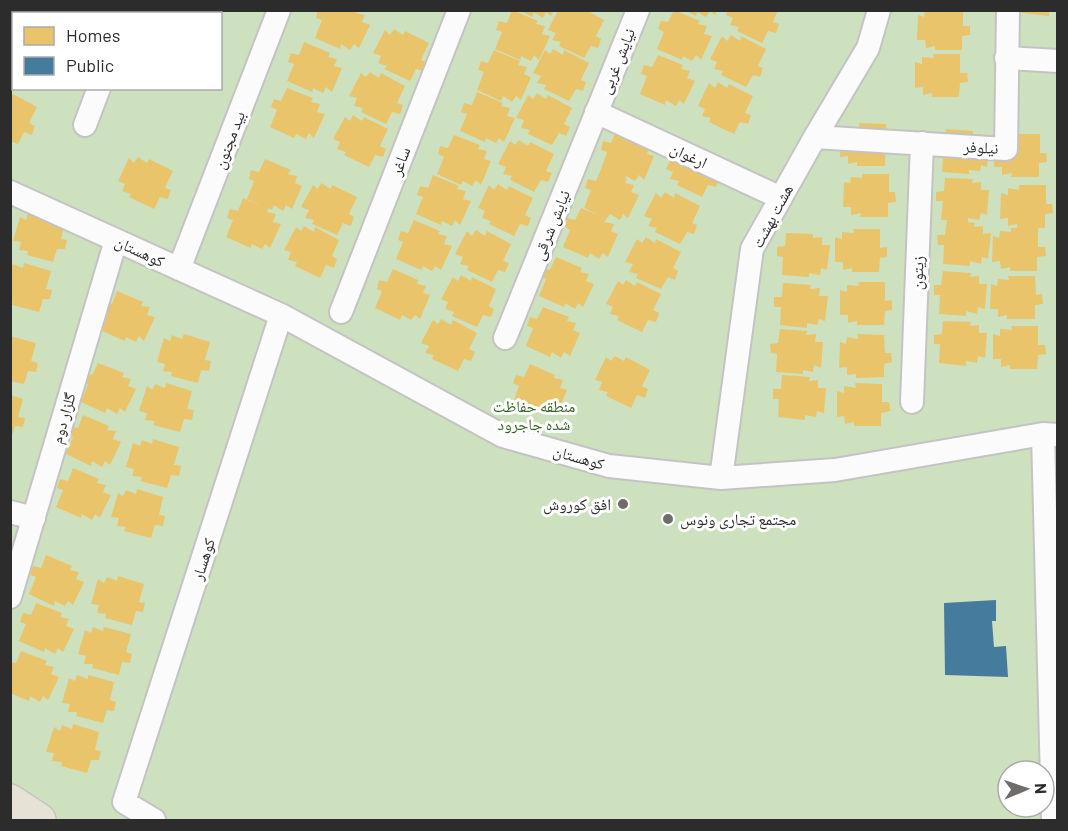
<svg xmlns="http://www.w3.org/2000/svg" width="1068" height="831" font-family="Barlow,'Noto Naskh Arabic',sans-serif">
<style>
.green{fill:#cee1bf;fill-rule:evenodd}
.homes{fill:#e9c46a}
.public{fill:#457b9d}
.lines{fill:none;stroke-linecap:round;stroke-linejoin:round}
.minor-casing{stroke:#c4c3c3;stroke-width:26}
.primary-casing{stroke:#c5c4c2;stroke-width:36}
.minor{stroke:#fcfbfb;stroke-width:22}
.primary{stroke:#e6e2d6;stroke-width:33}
.poi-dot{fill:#6e6d6c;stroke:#fff;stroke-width:2}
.labels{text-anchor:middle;stroke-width:6;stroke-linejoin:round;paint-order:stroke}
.street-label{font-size:16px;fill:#2c2c2c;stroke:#fff}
.park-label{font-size:16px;fill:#316422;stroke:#fff}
.poi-label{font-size:16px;fill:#2c2c2c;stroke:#fff;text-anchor:end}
</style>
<rect width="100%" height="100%" fill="#e9e6e3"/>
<path class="green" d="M11 11H1057V820H11ZM14 14H220V88H14ZM1008 771H1044V807H1008Z"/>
<path class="homes" d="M318 10H357L356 13 365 15 362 22 370 25 359 48 354 44 350 50 341 44 340 49 315 38 322 20 316 18Z
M512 10 538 21 536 24 545 26 542 34 550 36 539 60 534 55 531 61 521 56 520 60 495 49 502 32 496 30 499 21 507 23Z
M519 10H554L551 16 546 12 543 18 534 12 532 17Z
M558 10H586L604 20 596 36 601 39 598 48 591 46 584 58 559 46 561 42 552 40 556 33 548 30Z
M674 10 700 21 698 24 707 26 704 34 712 36 701 60 696 55 692 61 683 56 682 60 657 49 664 32 658 29 661 21 668 22Z
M684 10H717L715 15 710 11 706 17 697 12 696 16Z
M728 10H778L773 22 779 24 776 33 768 31 762 43 737 31 739 27 730 25 733 18 726 15Z
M925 10H963V26H970V35L962 36V50H935V46L926 48 925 40H917L918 15 924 17Z
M1022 10H1049V16L1022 13Z
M394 29 403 35 405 31 429 43 421 60 427 63 424 71 416 69 410 81 384 69 387 66 378 63 381 56 373 53 385 30 390 35Z
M731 35 740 41 741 36 766 49 758 66 763 68 760 77 753 75 746 87 721 75 723 71 714 69 717 62 710 59 722 36 727 41Z
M304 42 330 53 328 57 337 59 334 66 342 68 332 92 326 87 323 93 313 88 312 92 287 81 294 64 288 62 291 53 299 55Z
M553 49 563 55 564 50 589 63 581 80 586 82 583 91 576 89 569 101 544 89 546 85 537 83 541 76 533 73 545 50 550 54Z
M494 50 520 61 518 65 527 67 524 74 531 77 521 100 516 96 512 102 503 96 501 101 477 90 484 72 478 70 481 61 488 63Z
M933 54H960V73H967L968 82 960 83 959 97H932V93L923 95V87L915 88V62L922 64V57L934 58Z
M658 55 683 65 681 69 690 71 687 78 695 81 684 104 679 100 676 106 666 100 665 105 640 94 647 76 641 74 644 65 652 67Z
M370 72 379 78 381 73 405 86 397 103 403 105 400 114 392 112 386 124 361 112 363 108 354 106 357 98 349 96 361 73 366 77Z
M718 82 727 88 729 84 753 96 745 113 751 115 748 124 740 122 734 134 709 122 711 118 702 116 705 109 698 106 709 83 715 88Z
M287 88 313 98 311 102 320 104 317 112 325 114 314 138 309 133 306 139 296 134 294 138 270 127 277 110 271 107 274 99 281 101Z
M477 92 503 103 501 106 510 108 507 116 515 118 504 142 499 138 496 143 486 138 485 142 460 131 467 114 461 112 464 103 472 105Z
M537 93 546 99 548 95 572 108 564 124 570 127 566 136 559 133 552 145 528 134 530 130 521 128 524 120 516 118 528 95 533 99Z
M13 94 37 107 29 123 35 126 32 135 24 132 18 144 10 141V99Z
M353 115 362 121 364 117 388 129 380 146 386 149 383 157 375 155 369 167 344 155 346 152 337 149 340 142 333 139 345 117 350 121Z
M859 123 886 124 885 166H857V162L848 164V156L840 157 841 131 848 133V126L859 128Z
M946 129 973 131V135L982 134V142H989L987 167 981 165 980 171 969 170V174L942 172Z
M617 130 650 146 647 154 654 156 644 180 639 175 635 181 626 176 625 178 627 179 625 183 634 185 631 192 639 195 628 218 623 214 620 220 610 214 604 222 614 224 611 231 618 234 608 257 603 253 599 259 590 253 588 258 563 247 570 230 565 227 567 218 575 220 581 208 601 216 584 208 591 190 585 188 588 179 596 181 601 169 607 152 601 150 603 141 611 143Z
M1013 134H1040V153H1046L1047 162 1039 163V177H1011L1012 173 1002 175V167H994L995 142Z
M454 135 480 145 478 149 487 151 484 159 491 161 481 185 476 180 472 186 463 181 461 185 437 174 444 157 438 154 440 146 448 148Z
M519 140 528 146 530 142 554 154 546 171 552 173 548 182 541 180 534 192 510 180 512 176 503 174 506 167 498 164 510 141 515 145Z
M677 146 719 178 716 187 708 185 702 197 677 185 679 181 670 179 673 172 666 169Z
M138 157 147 163 149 159 173 171 165 188 171 190 168 199 160 197 154 209 129 197 131 194 122 191 125 184 118 181 129 158 134 163Z
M265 159 291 170 288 174 297 176 295 183 302 186 292 209 286 205 283 211 274 205 272 210 269 208 267 212 276 214 273 222 281 224 270 248 265 244 262 249 252 244 251 248 226 237 233 220 227 218 230 209 238 211 243 198 262 206 247 199 254 181 249 179 251 170 259 172Z
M862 174H889V192H895L896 202 888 203V217H860L861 213 851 215V207H843L844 182 850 183 851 177 862 178Z
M433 175 459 186 457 189 466 191 463 199 471 201 460 225 455 220 452 226 442 221 441 225 416 214 423 197 417 195 420 186 428 188Z
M945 178 973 179 972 183 981 182V190H989L987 215 981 213 979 220 968 218V222L975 223 974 227 983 226V234L991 233 988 259 982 257 981 264 970 261V266L943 264 944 245H938L937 235H945L947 220H941L943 201H936V192L944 191Z
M321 183 331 189 332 185 357 197 349 214 354 217 351 226 343 223 337 235 312 224 314 220 305 218 309 210 301 207 313 185 318 189Z
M498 184 507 190 509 186 533 198 525 215 531 218 528 226 520 224 514 236 489 224 491 221 482 218 485 211 478 208 489 185 494 190Z
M1019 185H1046V204H1052L1053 213 1045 214V228H1038V247H1045L1046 256 1037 257V271H1010V267L1001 269 1000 261 992 262 993 236 999 238 1000 231 1011 232V228H1017V224L1008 226V218L1000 219 1001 193 1008 195V188L1019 190Z
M665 192 674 198 675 193 700 206 692 223 697 225 694 234 687 232 680 244 655 232 657 228 648 226 652 219 644 216 656 193 661 198Z
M39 213 65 221 61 239 67 240 65 249H57L53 262 27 255 28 251 19 250 21 242 13 241 20 217 26 220 28 214 39 218Z
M414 220 440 231 438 234 447 236 444 244 452 246 441 270 435 266 432 271 423 266 421 270 396 259 403 242 398 240 401 231 408 233Z
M304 226 314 232 315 227 339 240 332 256 337 259 334 268 326 265 320 278 295 266 297 262 288 260 291 252 284 250 296 227 301 231Z
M853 229H880V248L887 247V257L880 258 879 272H852V268L843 270V262H835V237L842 239V232L854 233Z
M476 230 485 236 487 231 511 244 503 261 509 263 505 272 498 270 492 282 467 270 469 266 460 264 463 257 455 254 467 231 472 236Z
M786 233 813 234V238L822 237V245H830L827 270 821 268 820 275 809 273V277L782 275 783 257 777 256V247L785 246Z
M646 237 655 243 656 239 681 252 673 268 678 271 675 280 668 277 661 289 636 278 638 274 629 272 633 264 625 262 637 239 642 243Z
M556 257 582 268 580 272 589 274 586 281 594 284 583 307 578 303 575 309 565 303 564 307 539 296 546 279 540 277 543 268 550 270Z
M24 263 51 271 46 289 52 290 50 299H43L39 312 12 305 13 301H10V271L13 264 23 268Z
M393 269 418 280 417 284 426 286 423 293 430 295 420 319 415 315 411 320 402 315 400 320 375 308 382 291 377 289 379 280 387 282Z
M943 271 971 273 970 277 979 276V284H987L985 309 978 307 977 314 966 311V316L939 314 940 295H934V285H941Z
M461 275 471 281 472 277 496 289 489 306 494 309 491 317 483 315 477 327 452 316 454 312 445 309 448 302 441 299 453 277 458 281Z
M1008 276H1035L1036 295 1042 294 1043 304 1035 305V319H1007V315L998 317V309H990L991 284 997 286 998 279 1009 280Z
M626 280 635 286 637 282 661 294 653 310 659 313 656 322 648 320 642 332 617 320 619 316 610 314 613 307 606 304 618 281 623 285Z
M858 282H885V301L892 300V310L885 311 884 325H857V321L848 323V315H840V290L847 292V285L859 286Z
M783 283 811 285 810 289 820 288 819 296H828L825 321 819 319 817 325 807 323V328L780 325 781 307H774V297H782Z
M117 291 143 302 141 306 150 307 147 315 155 317 144 341 139 336 136 342 126 337 125 341 100 330 107 313 101 311 104 302 112 304Z
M543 307 569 317 567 321 576 323 573 330 580 333 570 356 564 352 561 358 552 352 550 357 526 346 533 328 527 326 530 317 537 319Z
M441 319 451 325 453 320 477 333 469 349 475 352 471 361 464 359 458 371 432 359 434 355 425 353 429 346 421 343 433 320 438 324Z
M943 321 971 322 970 326 979 325V333H987L985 358 978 356 977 363 966 361V366L939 363 940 344H934V335L942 334Z
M1011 326H1038V345H1045L1046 354 1038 355 1037 369H1010V365L1001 367V359H993V334L1000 336V329L1012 330Z
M780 329 807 331 806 335 816 334 815 342H823L821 368 814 365 813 372 803 370V374L776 372 777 354 771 353 770 344 778 343Z
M184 334 210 342 205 360 211 361 209 371 201 370 198 383 171 376 172 372 163 371 165 364 157 362 164 338 170 341 172 335 182 339Z
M857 334 884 335 885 353H891L892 362 884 364V377L856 378V374L847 375V367L839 368 840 342 846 344 847 337 858 339Z
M10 336 36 343 31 361 38 363 36 372 28 371 24 384 10 381Z
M615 356 624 361 626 357 650 370 642 386 648 389 645 398 637 395 631 408 606 396 608 392 599 390 602 382 595 380 606 357 611 361Z
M98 363 124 373 122 377 131 379 128 386 136 389 125 412 120 408 117 414 107 408 105 413 81 402 88 384 82 382 85 373 92 375Z
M530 364 555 375 554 378 563 380 560 388 567 390 557 414 552 409 548 415 539 410 537 414 513 403 519 386 513 383 516 375 524 377Z
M782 375 810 377 809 381 818 380V388H826L824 413 817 411 816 417 805 415V420L778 417 779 399H773V389H781Z
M166 383 192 391 187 409 194 410 192 420 184 419 180 432 153 425 155 421 145 420 147 413 139 411 147 386 152 390 155 384 165 388Z
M855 383 882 384V402H889L890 411 881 413V426H854V422L845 424 844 416 837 417V391L844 393V386L856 388Z
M10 395 23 399 18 417 25 418 23 427 15 426 11 439Z
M83 415 109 426 107 430 116 431 113 439 121 442 110 465 105 461 102 467 92 461 91 466 66 454 73 437 67 435 70 426 78 428Z
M153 439 179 447 174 465 181 466 179 476 171 475 167 488 140 481 142 477 132 476 134 469 126 467 133 443 140 446 142 440 152 444Z
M73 468 99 479 97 483 106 485 103 492 111 495 100 518 95 514 92 520 82 514 81 518 56 507 63 490 57 488 60 479 68 481Z
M137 489 163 497 159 515 165 516 163 526 155 525 151 538 124 531 126 527 117 526 119 518 111 517 118 493 123 496 126 490 136 494Z
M46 555 72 566 70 570 79 572 76 579 84 582 73 605 68 601 65 606 55 601 54 606 29 594 36 577 30 575 33 566 41 568Z
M118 576 144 584 139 602 145 603 143 612 136 611 132 625 105 618 106 614 97 613 99 605 91 604 98 579 104 583 107 577 117 581Z
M36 603 62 613 60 617 69 619 66 626 74 629 63 652 58 648 55 654 45 648 44 652 19 641 26 624 20 622 23 613 31 615Z
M93 627 103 631 104 627 131 634 126 652 132 654 130 663 122 662 119 675 92 668 93 664H84L86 656 78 654 85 630 91 633Z
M21 651 47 661 45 665 54 667 51 674 59 677 48 700 43 696 40 702 30 696 29 701 10 693V662L16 663Z
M77 675 88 679V675L114 682 110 700 116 702 114 711 107 710 103 723 76 716 77 712H68L70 704 62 703 69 678 75 681Z
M73 724 99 732 95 750 101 751 99 760H91L87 773 61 766 62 762 52 761 54 753 46 752 54 727 60 731 62 725 72 729Z"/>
<path class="public" d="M996 600V621H992L994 647 1006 646 1008 677 945 675 944 603Z"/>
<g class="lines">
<defs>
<path id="minor" d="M130 14 131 10
M1006 58 1058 61
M596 112 781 198
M85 125 99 88
M815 137 1006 149 1008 10
M10 192 281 315 503 436 609 466 721 478 835 470 1043 434 1058 435
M179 269 279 10
M341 312 459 10
M505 338 638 10
M912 402 922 143
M1043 434 1053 820
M721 478 752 249 815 137 868 48 879 10
M10 512 34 518
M10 597 116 240
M154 820 124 802 281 315"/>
<path id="primary" d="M10 801 39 820"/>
</defs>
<use href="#minor" class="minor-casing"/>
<use href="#primary" class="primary-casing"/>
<use href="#minor" class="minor"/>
<use href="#primary" class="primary"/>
</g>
<g class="poi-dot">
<circle cx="623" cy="504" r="6"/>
<circle cx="668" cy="519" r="6"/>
</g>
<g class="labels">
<g class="street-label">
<text transform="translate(617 61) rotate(-68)" y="6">نیایش غربی</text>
<text transform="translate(229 140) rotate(-69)" y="6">بید مجنون</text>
<text transform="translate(981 147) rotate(3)" y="6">نیلوفر</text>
<text transform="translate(689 155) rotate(25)" y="6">ارغوان</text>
<text transform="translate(400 161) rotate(-69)" y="6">ساغر</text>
<text transform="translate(772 216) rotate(-62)" y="6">هشت بهشت</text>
<text transform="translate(551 225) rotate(-68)" y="6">نیایش شرقی</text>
<text transform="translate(140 251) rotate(25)" y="6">کوهستان</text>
<text transform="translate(917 273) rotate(-88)" y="6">زیتون</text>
<text transform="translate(63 418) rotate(-74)" y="6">گلزار دوم</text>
<text transform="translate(579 457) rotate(16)" y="6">کوهستان</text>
<text transform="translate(203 559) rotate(-72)" y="6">کوهسار</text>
</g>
<g class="park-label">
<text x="534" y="412">منطقه حفاظت<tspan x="534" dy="18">شده جاجرود</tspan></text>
</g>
<g class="poi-label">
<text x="611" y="510">افق کوروش</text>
<text x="680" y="525" text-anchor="start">مجتمع تجاری ونوس</text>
</g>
</g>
<rect width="1068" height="831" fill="none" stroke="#2c2c2c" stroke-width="24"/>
<rect x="12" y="12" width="210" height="78" fill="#ffffff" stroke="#ababab" stroke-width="1.5"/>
<rect x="24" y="27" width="30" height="18" fill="#e9c46a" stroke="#ababab" stroke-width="1.5"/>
<text x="66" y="42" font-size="18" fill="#2c2c2c">Homes</text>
<rect x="24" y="57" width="30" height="18" fill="#457b9d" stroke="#ababab" stroke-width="1.5"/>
<text x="66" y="72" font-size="18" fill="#2c2c2c">Public</text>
<g transform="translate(1026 789) rotate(88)"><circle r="28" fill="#ffffff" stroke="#ababab" stroke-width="1.5"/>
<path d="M0-4.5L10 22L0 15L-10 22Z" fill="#6e6d6c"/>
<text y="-9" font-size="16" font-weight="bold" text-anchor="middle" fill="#2c2c2c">N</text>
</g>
</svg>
